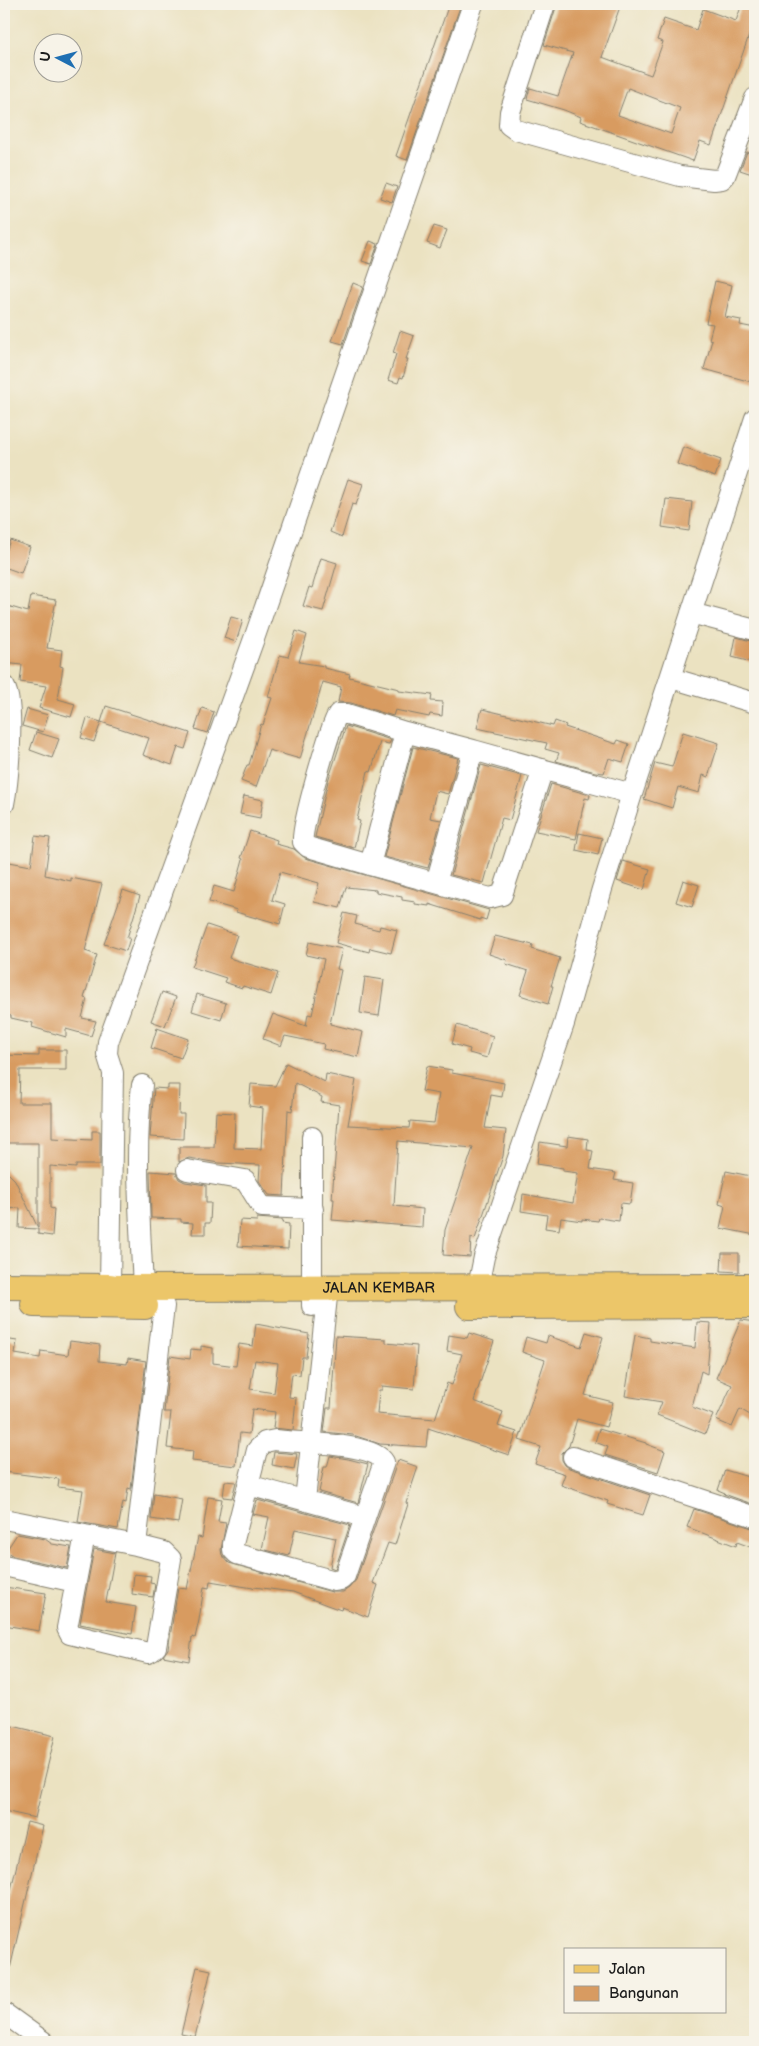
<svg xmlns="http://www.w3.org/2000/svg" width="759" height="2046" font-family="'Balsamiq Sans',sans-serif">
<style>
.building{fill:#d89b61;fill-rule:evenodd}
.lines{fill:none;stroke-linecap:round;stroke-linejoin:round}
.minor-casing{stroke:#847f6e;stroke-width:22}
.major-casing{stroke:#847f6e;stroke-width:28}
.minor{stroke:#fff;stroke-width:20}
.major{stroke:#ecc669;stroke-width:26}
.labels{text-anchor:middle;stroke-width:4;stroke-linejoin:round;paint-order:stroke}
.street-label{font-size:15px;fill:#1c1c1c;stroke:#f7f3e8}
</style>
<rect width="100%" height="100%" fill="#f7f3e8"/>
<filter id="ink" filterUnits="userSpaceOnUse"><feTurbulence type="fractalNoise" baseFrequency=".02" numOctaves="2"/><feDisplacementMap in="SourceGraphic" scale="10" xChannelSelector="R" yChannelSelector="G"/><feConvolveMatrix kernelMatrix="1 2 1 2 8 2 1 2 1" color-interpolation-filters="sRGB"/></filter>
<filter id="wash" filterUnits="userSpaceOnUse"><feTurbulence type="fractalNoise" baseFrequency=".0096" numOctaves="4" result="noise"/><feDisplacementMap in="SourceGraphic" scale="20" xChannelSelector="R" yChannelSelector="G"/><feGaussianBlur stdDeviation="1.12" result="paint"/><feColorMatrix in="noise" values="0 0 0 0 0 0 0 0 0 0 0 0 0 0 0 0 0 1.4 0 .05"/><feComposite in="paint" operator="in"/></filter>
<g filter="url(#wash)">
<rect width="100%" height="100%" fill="#ebe2c1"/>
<g id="blocks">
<path class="building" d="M449 4H461L407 160 396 156Z
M557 4H621L602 57 651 75 663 42 657 40 664 19 696 30 703 9 736 21 742 4H755V18L711 145 700 141 693 161 580 121 581 117 564 110 527 99 530 88 558 96 573 53 544 45ZM628 88 680 108 671 134 618 115Z
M747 152 755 154V175L740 170Z
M386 183 397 187 392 202 380 198Z
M434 226 447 230 440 248 427 243Z
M370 241 378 244 371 264 362 261Z
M715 281 732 285 725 317 741 320 740 325 755 328V383L704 369 712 340 709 339 713 324 706 323Z
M353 283 363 287 343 344 332 341Z
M400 331 414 336 406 359H408L403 378 400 377 398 383 388 380 396 354 393 353Z
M683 447 721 460 715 477 677 464Z
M348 479 363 484 356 505 352 504 342 537 330 532Z
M666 499 692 502 689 531 662 527Z
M10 540 30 547 21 573 4 567V558Z
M321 558 337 563 323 611 303 606 309 587 312 588Z
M31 596 56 600 47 648 62 650 60 666 63 667 58 699 75 704 71 717 39 708 46 686 20 682 22 665 4 663V605L28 612Z
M231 617 243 620 236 642 224 638Z
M296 631 307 635 299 662 324 666V668L350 674 349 677 399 689V691L432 695 431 701 443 702 442 716 430 714 429 717 395 710 393 716 351 703 338 702 341 687 323 682 300 759 269 750 256 787 241 781 247 765H249L261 724 263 725 272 698 268 697 280 655 288 657Z
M736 637 755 642V663L732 657Z
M106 706 190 733 185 749 178 747 172 765 143 755 149 738 101 722Z
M202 708 214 712 207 733 195 729Z
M27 709 48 715 43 732 22 726Z
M482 709 553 726 555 721 566 725 565 727 616 744 618 740 629 744 623 762 609 758 604 773 595 772 556 761 559 753 545 749 547 743 477 728Z
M87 718 101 722 94 742 81 738Z
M346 726 391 740 389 744 380 742 371 772 368 771 357 820 360 821 354 848 315 837 328 781Z
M36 732 59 739 52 758 30 750Z
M683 732 719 743 708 777 703 775 699 793 678 787 672 808 644 799 655 763 672 767Z
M413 747 458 758 448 794 436 791 430 818 441 820 428 868 384 857Z
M481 765 522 776 510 820 502 818 484 883 451 875Z
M551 784 590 795 589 799 585 798 576 839 536 831Z
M244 796 263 800 260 818 240 814Z
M250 831 277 840 276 844 294 849 305 858 489 910 486 920 480 918V920L429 904V906L415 904V902L402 900V897L376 892V890L346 887 340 908 314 902 319 883 280 872 272 900 285 904 280 924 256 917V918L236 912 237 910 209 902 214 886 234 892 243 859 241 858Z
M579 833 602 838 598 855 576 850Z
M35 836 50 838 45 875 71 881V878L102 884 85 951 97 955 84 998 87 999 82 1018 96 1021 91 1036 66 1029V1037L32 1027 33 1023 11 1018V1016L4 1014V861L31 866Z
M623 861 650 869 644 890 617 881Z
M683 880 699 885 692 907 676 902Z
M123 890 140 896 127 938H130L126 951 104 944Z
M344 913 357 916 355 924 379 930 380 926 397 930 391 953 370 948 369 952 336 943Z
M207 925 237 935 229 958 278 973 271 995 243 986 242 988 224 982 226 978 192 967Z
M495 936 533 945 532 949 560 958 551 986H553L548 1004 520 995 528 971 506 964 507 960 489 954Z
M309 942 342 949 337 969 341 970 330 1024 363 1032 358 1057 323 1049 324 1044 285 1036 281 1046 263 1039 273 1014 306 1026 308 1014 312 1015 324 959 306 955Z
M365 977 384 980 379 1016 360 1013Z
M162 992 176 997 165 1026 151 1021Z
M197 994 226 1003 221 1020 192 1011Z
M457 1025 493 1036 487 1058 469 1053 470 1049 452 1044Z
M157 1028 188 1039 181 1058 151 1048Z
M39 1050H66V1070H20L19 1103H52V1138L92 1140V1131H100V1165H76V1168L50 1166V1208L54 1209 52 1236 38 1234V1229L19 1228 20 1208 4 1209V1169L15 1180 38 1228V1143H4V1055L39 1056Z
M286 1063 325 1082 326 1074 356 1080 348 1125 409 1128 410 1121 434 1123 439 1094 422 1091 427 1066 452 1070V1073L504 1083 502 1097 491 1095 485 1128 506 1130 503 1156 475 1239 471 1238 470 1257 443 1255 445 1230 473 1148 398 1141 394 1206 423 1209 422 1227 332 1220 334 1199H332L339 1105 321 1102 322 1097 295 1083 292 1111 288 1110 284 1196 269 1195 259 1181 260 1165 219 1163 189 1158 179 1162V1147H214L216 1112 235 1113 234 1148 261 1149 263 1108 249 1106 251 1084 275 1086Z
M168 1085H180L179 1114H184L183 1139 150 1137 154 1088 168 1089Z
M568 1136 588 1139 587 1150 593 1151 590 1169 616 1173 614 1180 633 1183 630 1204 621 1203 619 1221 599 1218 598 1221 582 1219V1221L561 1218 559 1230 545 1228 547 1215 521 1211 523 1194 573 1203 578 1173 563 1171V1168L537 1164 540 1142 567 1146Z
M150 1171 176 1173 179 1179 185 1182 206 1185V1203H211L210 1223H205V1234H192L193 1223 181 1222V1219L151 1218Z
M726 1171 755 1177V1235L720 1228 725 1206 719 1204Z
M257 1218 283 1220 282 1223 289 1224 288 1249 238 1246 240 1220 257 1221Z
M722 1253H739V1272L721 1271Z
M741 1320 755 1322V1418L740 1409 732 1427 716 1420 732 1385 716 1378Z
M697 1322 711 1323 707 1374 701 1371 692 1407 713 1415 705 1434 657 1415 662 1402 625 1396 635 1335 650 1338V1341L695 1348Z
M256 1324 309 1334 306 1357H302L300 1375 292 1374 289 1397 296 1398 293 1430 273 1428 275 1412 252 1409 249 1434 240 1433 236 1466 192 1461 193 1451 167 1448 171 1412H164L170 1356 190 1359 191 1349 201 1350V1346L213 1348V1363L236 1366 239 1344 253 1346ZM255 1360 278 1363 274 1393 250 1389Z
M586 1332 603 1337 585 1395 613 1402 606 1427 577 1419 569 1446 562 1453V1460L565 1465 569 1468 650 1495 643 1515 607 1504 608 1501 561 1485 565 1474 535 1464 541 1447 519 1440 545 1360 522 1352 526 1337 546 1343 548 1336 581 1347Z
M469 1333 494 1341 474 1401 503 1412 498 1426 517 1432 509 1455 428 1428 426 1447 380 1444 353 1435 324 1432 327 1408H331L336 1336 386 1339V1343L417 1346 414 1389 382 1386V1390H379L377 1414 435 1419 447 1383 452 1385 462 1354 447 1351 449 1335 467 1338Z
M4 1339 17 1341 15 1354 40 1358 41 1351 68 1355 70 1341 100 1345 99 1361 127 1364 128 1358 146 1361 131 1489 128 1488 126 1503 123 1502 118 1529 78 1522 83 1490 58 1487 59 1479 4 1472Z
M599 1429 646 1443V1444L665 1451 658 1472 605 1455 608 1447 595 1442Z
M274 1452 297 1454 294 1469 272 1465Z
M330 1456 348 1459 368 1464 358 1503 319 1492 324 1467H327Z
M398 1460 418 1467 406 1503 408 1504 395 1545 388 1543 373 1583 378 1585 368 1617 342 1607 341 1610 327 1605 293 1592 254 1587 253 1588 210 1581 209 1588 204 1587 199 1620 195 1638 192 1637 189 1661 163 1656 168 1649 178 1588 187 1589 198 1537 202 1538 208 1497 222 1499 218 1522 226 1523 221 1550 222 1555 229 1563 332 1592H343L349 1588 356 1580Z
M725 1470 755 1479V1505L724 1494 725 1493 718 1490Z
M225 1481 236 1482 232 1498 223 1497Z
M154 1494 182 1499 178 1523 151 1519Z
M257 1500 350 1525 335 1569 330 1567 336 1538H335L295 1529 289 1556 262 1549 269 1517 253 1514Z
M694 1509 755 1529V1541L753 1548 737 1542 736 1546 687 1527Z
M17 1534 45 1539 52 1544 71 1547 67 1568 13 1556 6 1551Z
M94 1549 115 1553 106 1602 136 1607 132 1634 80 1624Z
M134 1574 151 1576 150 1583 155 1584 153 1597 132 1594Z
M4 1587 46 1593 39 1631 4 1625Z
M4 1724 55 1736 35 1818 4 1811Z
M27 1822 43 1826 9 1973 4 1972V1919Z
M197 1967 211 1970 195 2037 181 2034Z"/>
</g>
</g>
<g filter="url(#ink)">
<use href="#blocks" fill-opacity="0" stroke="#847f6e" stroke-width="1"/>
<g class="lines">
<defs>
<path id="minor" d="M545 4 510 112 509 125 516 130 680 176 714 180 722 179 725 176 755 98
M691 613 755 630
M671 678 755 703
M4 686C16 700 8 784 4 804
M543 769 502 895 490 898 436 883 473 750 632 794
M370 865 308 847 303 842C300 830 330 726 338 714H347L405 732
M436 883 370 865 405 732 473 750
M142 1085C134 1152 140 1220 143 1288
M312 1137V1306
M187 1170 245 1180 262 1207 313 1209
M110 1287 113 1073 107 1054 108 1042 255 636 473 4
M478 1287 484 1257 564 1024 602 889 632 794 755 418
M275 1440C297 1443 373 1442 384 1462L345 1576 341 1580 335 1581 237 1554 233 1550V1544L257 1450 265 1442Z
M573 1457 755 1517
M248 1485 365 1517
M305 1500 328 1288
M4 1519 85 1535
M136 1545 85 1535 67 1628 70 1634 148 1653 152 1651 156 1647 171 1559 164 1552 136 1545 164 1306
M4 1566 75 1582
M4 2013 44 2042"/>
<g id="major">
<path id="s1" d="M4 1286 110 1287 116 1288 755 1287"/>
<path d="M34 1304 145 1306"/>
<path d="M469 1306 755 1305"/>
</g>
</defs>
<use href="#minor" class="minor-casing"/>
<use href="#major" class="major-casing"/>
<use href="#minor" class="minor"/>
<use href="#major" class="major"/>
</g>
</g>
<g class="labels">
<g class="street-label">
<text dy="5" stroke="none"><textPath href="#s1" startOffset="375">JALAN KEMBAR</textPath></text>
</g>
</g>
<rect width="759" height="2046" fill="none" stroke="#f7f3e8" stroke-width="20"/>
<rect x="564" y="1948" width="162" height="65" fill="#f7f3e8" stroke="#9f9d96"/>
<rect x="574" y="1965" width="25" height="8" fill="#ecc669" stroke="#9f9d96"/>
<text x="609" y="1974" font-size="15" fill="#1c1c1c">Jalan</text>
<rect x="574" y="1986" width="25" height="15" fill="#d89b61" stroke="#9f9d96"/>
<text x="609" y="1998" font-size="15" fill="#1c1c1c">Bangunan</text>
<g transform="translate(58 58) rotate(276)"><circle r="24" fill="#f7f3e8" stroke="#9f9d96"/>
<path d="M0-4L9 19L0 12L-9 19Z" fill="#1f6fb2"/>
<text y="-8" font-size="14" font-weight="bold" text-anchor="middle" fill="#1c1c1c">U</text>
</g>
</svg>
